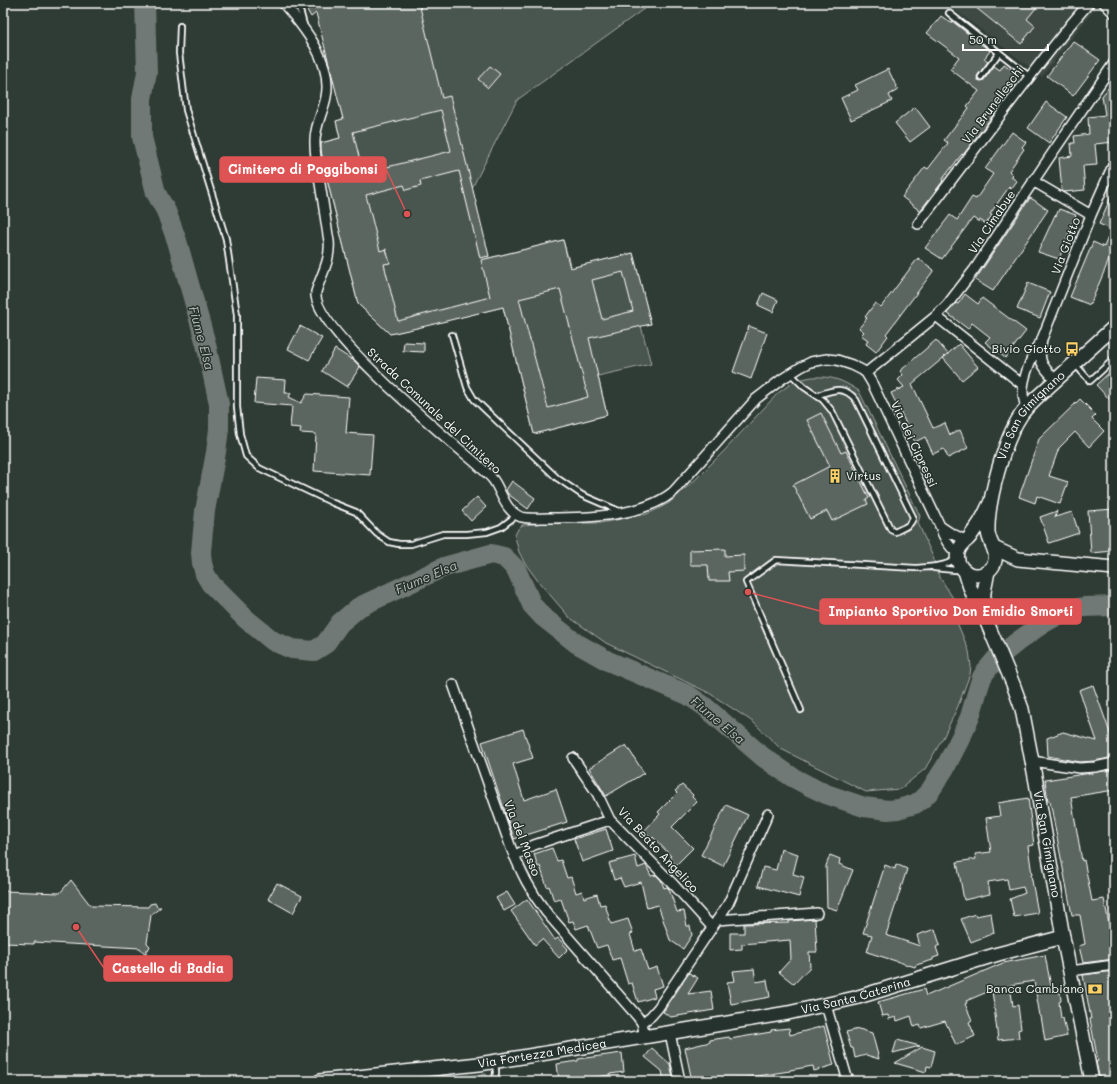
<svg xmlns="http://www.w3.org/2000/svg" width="1117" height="1084" font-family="Mali,sans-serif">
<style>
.built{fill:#3c4842}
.green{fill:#4a544f;stroke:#a4aaa7}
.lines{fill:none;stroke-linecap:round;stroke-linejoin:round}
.river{stroke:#707975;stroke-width:20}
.building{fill:#5b6661;stroke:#fff;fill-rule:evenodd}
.lane-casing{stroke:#fff;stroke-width:8}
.street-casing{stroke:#fff;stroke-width:12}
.secondary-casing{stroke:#fff;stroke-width:16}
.lane{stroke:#26332d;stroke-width:4.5}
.street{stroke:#26332d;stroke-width:9}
.secondary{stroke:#26332d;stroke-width:13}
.labels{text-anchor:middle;stroke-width:3;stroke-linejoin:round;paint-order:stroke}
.street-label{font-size:12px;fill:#fff;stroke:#26332d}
.poi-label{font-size:12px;fill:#fff;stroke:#26332d;text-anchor:end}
.water-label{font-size:13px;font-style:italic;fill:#b8bcba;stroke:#26332d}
.leader{fill:none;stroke:#de5353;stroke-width:1.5}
.callout-dot{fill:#de5353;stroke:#26332d;stroke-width:1.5}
.callout{fill:#de5353;stroke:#de5353;stroke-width:1.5}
.callout-label{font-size:13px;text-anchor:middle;font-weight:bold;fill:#fff}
</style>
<rect width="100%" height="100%" fill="#2f3b35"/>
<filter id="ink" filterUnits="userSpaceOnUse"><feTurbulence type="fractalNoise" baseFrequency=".025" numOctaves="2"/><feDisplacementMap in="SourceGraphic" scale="8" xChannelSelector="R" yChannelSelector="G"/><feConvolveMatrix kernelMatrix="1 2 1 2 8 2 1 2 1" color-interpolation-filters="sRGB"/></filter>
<g filter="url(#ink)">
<path class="built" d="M946 3H1114V20L1097 6 1042 77Z"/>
<path class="green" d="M357 3H652L517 100 472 188 489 258 563 240 571 268 633 253 651 324 641 326 651 364 598 376 607 415 534 434 503 307 390 334 358 304 318 144 340 138 336 121 343 119 317 13Z
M812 377C833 376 842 380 859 391L920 516 918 523 933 557 938 574 956 603 953 613 969 651 971 666 970 674 958 706 943 738 925 769 900 789 866 792 781 749 753 722 709 693 606 643 569 617 538 581 524 562 519 552 516 541 515 535 518 529 522 525 547 523H600L647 514 658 509 669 503 695 480 724 451 778 393 792 383 802 379Z
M486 1074 487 1081H420Z"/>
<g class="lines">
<path class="river" d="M145 3 147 72 142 99V137L156 193 166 211 177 241 206 344 219 404V429L216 452 205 511 202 541 201 553 202 563 205 574 211 584 246 619 273 641 292 649 314 651 325 644 340 623 359 607 444 567 491 554 504 557 516 569 532 605 543 617 576 643 608 661 688 695 704 706 763 757 792 777 809 786 826 794 864 807 888 810 898 809 915 804 921 800 930 791 946 766 962 735 970 717 979 686 982 677 986 671 996 659 1017 642 1042 624 1062 613 1073 609 1084 607 1114 606"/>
</g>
<path class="building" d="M303 3H419L442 98 450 96 489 256 480 258 459 171 420 181 421 186 406 190 404 185 366 195 380 251 386 249 390 263 384 264 398 321 490 297 481 260 563 240 570 268 633 253 651 324 589 338 607 415 534 434 503 307 426 326 390 334 358 304 323 163 321 149V143L340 138 336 121 343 119 316 13 311 17ZM441 110 451 151 363 173 353 132ZM623 272 633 311 602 319 592 280ZM560 289 588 397 548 408 519 299Z
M970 3H1040L1027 19 1035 26 1021 44Z
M941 16 951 23 952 21 990 51 984 59 988 62 978 75 977 77 978 80 981 81 984 80 994 66 1000 70 1004 64 1019 75 1012 84 1015 86 963 155 962 154 942 180 943 181 920 211 902 197 925 167 928 169 948 143 944 140 969 108 967 106 979 91 950 69 959 57 927 33Z
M1073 41 1100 60 1073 96 1047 76Z
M490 66 500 74 488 88 478 79Z
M888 69 898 90 889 95 892 101 851 120 841 98 858 90 855 85Z
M1114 81V142L1095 144 1097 165 1083 166 1085 190 1064 192 1062 191 1059 158 1072 156 1071 143H1075L1074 136 1089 134 1088 117 1105 115 1102 96Z
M1046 102 1067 117 1049 143 1028 128Z
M915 107 930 127 910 142 895 123Z
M1012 132 1026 142 1022 147 1024 149 1009 171 1013 175 1011 177 1017 181 1011 189 1009 187 990 214 992 215 986 224 980 220 979 222 973 218 942 259 925 248 950 215 957 220 972 197 976 199 993 174 985 169Z
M1114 190V248L1090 305 1070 297 1093 242 1104 247 1111 229 1099 224Z
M1030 198 1034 200 1048 210 993 291 975 280Z
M1059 209 1076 215 1059 259 1038 252 1055 215 1056 216Z
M918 258 934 270 886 334 888 336 876 352 866 344 868 340 861 335 864 332 859 328 867 318 865 317 875 303 881 307Z
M1028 283 1050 292 1040 318 1017 309Z
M763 293 778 300 773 312 758 305Z
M965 294 978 304 982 298 1026 331 1005 358 985 342 990 337 972 323 968 329 947 313 956 303 958 304Z
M300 326 322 338 309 360 288 349Z
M749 326 767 333 751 379 733 372Z
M936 340 948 354 912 384 933 428 945 423 950 435 960 430 968 448 948 458 944 449 933 454 925 437 915 442 891 393 904 387 898 380 903 375 900 371Z
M404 342 424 343V352L403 351Z
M959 344 978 367 962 380 943 358Z
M335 349 356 362 360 367 347 387 322 371Z
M1114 368V395L1109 399 1096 385Z
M256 378 286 380 285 393H291L289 397 301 403 307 394 349 397 346 433 373 435 370 475 314 471 316 434 300 433 301 428 290 427 292 406 254 403Z
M1080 399 1096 415 1092 419 1104 431 1089 447 1075 432 1059 448 1049 476 1068 482 1060 504 1037 496 1035 503 1019 497 1039 439Z
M821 413 841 453 846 451 869 498 866 500 868 504 832 521 827 511 810 519 793 485 830 466 807 420Z
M512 481 535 498 528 509 508 494 506 490Z
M477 497 486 507 471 521 462 511Z
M1114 509V551L1091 553 1088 511Z
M1057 511 1055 517 1072 512 1079 533 1049 543 1040 517Z
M725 549V556L744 555V571L728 572 729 581H709L708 565H690V550Z
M1093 685 1114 744V755L1109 757V758L1094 761 1080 762 1048 756 1047 738 1063 732 1097 741 1079 690Z
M523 729 533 758 513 764 524 800 556 789 567 822 514 839 482 742Z
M626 745 644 773 606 796 589 768Z
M1111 770 1114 790 1071 797 1082 861 1084 860 1092 901 1104 899 1114 949V959L1083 963 1079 946 1085 944 1080 915H1072L1050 801H1048L1045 780Z
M682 785 693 795 692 797 697 802 672 827 693 848 676 865 669 857 671 856 653 837 652 839 644 831 660 814 658 812 677 793 675 791Z
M1028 798 1034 845 1028 846 1032 875H1031L1038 913 1014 917 1010 899 1025 893 1023 887 1009 890 1007 879 988 882 990 894 964 900 957 862 976 859 975 854 991 852 986 818 1000 816 998 803Z
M726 805 748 815 723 866 701 855Z
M606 829 613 851 582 862 574 839Z
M552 848 557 861 561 860 567 878 571 877 576 893 582 891 584 898 597 894 600 905 605 904 611 924 628 919 633 933 630 934 635 951 641 949 648 970 657 967 663 986 653 989 655 997 638 1002 632 983 628 984 620 958 612 960 607 945 597 948 588 925 576 929 573 921 569 922 561 899 554 901 549 886 547 887 540 866 538 867 534 854Z
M781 849 798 854 793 874 804 877 799 897 758 886 763 867 776 870Z
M830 855 840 859 839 864 853 870 837 910 827 907 826 866Z
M635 856 638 868 646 865 651 876 656 875 661 880 664 888 667 887 669 889 677 912 684 911 687 926H690L692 935 683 949 670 940 658 905 647 908 641 882 624 887 620 878 614 880 609 863Z
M896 864 907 869 886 935 920 946 917 935 935 929 940 945 936 947 939 956 933 958V960L916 965 915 967 867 952 872 935 863 933 885 865 895 869Z
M71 880 91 906 148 907 150 904 155 903 157 907H161L151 915 147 943 150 946 148 950H146V955L140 948 34 942V944L3 943V891L60 893Z
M277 883 302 896 293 913 268 899Z
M507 892 515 905 504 911 496 898Z
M527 899 555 940 558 938 568 949 559 958 542 939 535 945 511 911Z
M991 913 994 933 971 942 961 919 975 914 976 916Z
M815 919 817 952H809L810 967 794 984 779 972 791 959 790 940 742 944V949L730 950V933H744V924L789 923V921Z
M1045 955 1052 992 1060 991 1061 1001 1059 1002 1061 1018H1063L1067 1036 1045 1041 1041 1016H1040L1034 981 1010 985 1013 1006 1018 1005 1021 1029 1018 1030 1019 1038 998 1040 992 990 966 1001 967 1003 965 1004 972 1020 969 1022 975 1036 956 1045 945 1021 921 1028 920 1025 914 1027 911 1016 897 1021 896 1017 889 1019 888 1015 882 1016 878 1002 924 989 926 996 1003 963Z
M754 969 756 982 767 980 770 997 731 1004 727 982 735 981 733 971Z
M1114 971V1081H1100L1096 1062 1098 1061 1090 1019H1091L1083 975Z
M689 973 698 978 688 994 711 991 714 1010 671 1017 663 1012Z
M824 1026 834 1065 814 1071 813 1066 790 1070V1071L737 1079 738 1081H692L685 1048 710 1042V1040L729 1037 730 1039 771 1032V1030L789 1028 790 1035Z
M859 1029 872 1033 879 1059 866 1055 855 1058 853 1048H851L846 1032Z
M897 1040 920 1046 893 1053Z
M922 1047 935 1051 931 1067 927 1066 926 1072 895 1063Z
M652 1048 670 1064 674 1081H664L662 1071 645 1057Z
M622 1053 624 1072 610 1074V1075L568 1081H559L557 1064 578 1061V1059Z"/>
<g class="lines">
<defs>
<path id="lane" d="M296 3 301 14 304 25
M949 13 1030 77
M180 26 179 53 186 110 226 239 237 315V407L240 434 246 456 259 468 333 503 356 512 377 534 389 542 399 544H411L443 534H466L487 532 501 527 517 515
M981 77 999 53
M452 335 467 387 474 399 557 478 582 495 619 511
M1075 364 1090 381 1114 359
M790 373 804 387 823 400 832 411 891 530 895 532C902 528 912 526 913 517L856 400C844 385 833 390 818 395
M934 568 955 570 960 569
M801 710 746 582 776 560 915 568C929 567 944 567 956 559
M495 1063 496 1072 495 1081"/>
<path id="street" d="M283 3C304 27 333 62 326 97 323 113 314 127 315 144 315 159 319 175 321 190 324 207 326 224 329 241 331 260 321 275 316 292 311 327 448 439 477 464 483 470 490 475 494 481 502 493 505 511 521 517 529 519 539 518 548 518 586 518 642 517 673 492L756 399 782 379 801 367 811 362 821 360 827 359 837 360 852 365 862 370 866 373 872 383 940 526C943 537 948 546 957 553
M1104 3 1114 13
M1033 181 1091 215
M918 224 1038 66 1071 24 1089 3
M936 316 1023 385
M866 373 936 316 947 305 974 270 1051 155 1114 63
M1056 380C1040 365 1038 360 1042 339L1091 215 1114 163
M1026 408C1025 403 1023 398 1023 393 1022 379 1032 357 1038 345
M940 526 949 532 965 540
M453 684 511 848C521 872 530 891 546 912L637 1016 642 1023 645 1037
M573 758 597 793 610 820 674 885 712 927
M1032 761 1079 768 1095 767 1114 763
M514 856 534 845 610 820
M717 920 817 913
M1070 971 1114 965
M826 1005 848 1081
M642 1023 651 1016 658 1008 728 904 768 814
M670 1033 680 1081"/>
<g id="secondary">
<path id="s1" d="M990 503C986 511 983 519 977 527 974 530 971 536 968 539 959 546 953 556 961 567 969 579 988 577 994 564 999 552 989 543 988 532 987 502 1004 440 1021 415 1025 409 1030 404 1035 399L1114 327"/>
<path d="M994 548 1018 559 1114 568"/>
<path id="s2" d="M965 571C969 585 974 602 983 613L1013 684 1022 709 1036 782 1063 937 1092 1081"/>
<path d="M983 613 984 592 988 571"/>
<path id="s3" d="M320 1081 479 1064 577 1048 788 1013 855 998 927 976 998 954 1063 937"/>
</g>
</defs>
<use href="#lane" class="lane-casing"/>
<use href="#street" class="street-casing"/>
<use href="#secondary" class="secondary-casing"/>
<use href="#lane" class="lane"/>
<use href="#street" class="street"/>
<use href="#secondary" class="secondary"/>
</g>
</g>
<defs>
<symbol id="bus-bare" viewBox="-9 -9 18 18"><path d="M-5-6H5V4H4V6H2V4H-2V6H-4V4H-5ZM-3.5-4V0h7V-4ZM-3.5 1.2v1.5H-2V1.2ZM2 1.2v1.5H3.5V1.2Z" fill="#ffd166" stroke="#26332d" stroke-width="2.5" paint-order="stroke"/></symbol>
<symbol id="building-bare" viewBox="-9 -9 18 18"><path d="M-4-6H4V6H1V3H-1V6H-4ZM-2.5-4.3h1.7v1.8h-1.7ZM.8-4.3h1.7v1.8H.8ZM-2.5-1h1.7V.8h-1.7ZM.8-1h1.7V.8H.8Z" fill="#ffd166" stroke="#26332d" stroke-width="2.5" paint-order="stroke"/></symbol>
<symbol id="bank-bare" viewBox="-9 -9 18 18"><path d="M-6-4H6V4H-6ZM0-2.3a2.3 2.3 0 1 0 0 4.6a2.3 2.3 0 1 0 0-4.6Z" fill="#ffd166" stroke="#26332d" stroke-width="2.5" paint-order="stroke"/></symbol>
</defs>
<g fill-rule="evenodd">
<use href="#bus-bare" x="1062" y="339" width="20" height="20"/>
<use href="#building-bare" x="825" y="466" width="20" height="20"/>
<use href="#bank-bare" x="1085" y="979" width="20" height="20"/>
</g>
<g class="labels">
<g class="street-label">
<text transform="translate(993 105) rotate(-53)" y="4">Via Brunelleschi</text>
<text transform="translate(992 222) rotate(-56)" y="4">Via Cimabue</text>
<text transform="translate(1066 246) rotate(-69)" y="4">Via Giotto</text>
<text transform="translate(434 411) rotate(43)" y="4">Strada Comunale del Cimitero</text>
<text dy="4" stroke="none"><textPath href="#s1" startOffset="276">Via San Gimignano</textPath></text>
<text transform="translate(914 444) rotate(65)" y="4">Via dei Cipressi</text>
<text transform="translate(522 838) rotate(69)" y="4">Via del Masso</text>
<text dy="4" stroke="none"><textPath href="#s2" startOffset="287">Via San Gimignano</textPath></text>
<text transform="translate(658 850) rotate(47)" y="4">Via Beato Angelico</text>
<text dy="4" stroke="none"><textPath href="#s3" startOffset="543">Via Santa Caterina</textPath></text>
<text dy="4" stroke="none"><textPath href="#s3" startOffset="224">Via Fortezza Medicea</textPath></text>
</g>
<g class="poi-label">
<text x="1061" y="353">Bivio Giotto</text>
<text x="846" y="480" text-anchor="start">Virtus</text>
<text x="1084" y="993">Banca Cambiano</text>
</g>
<g class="water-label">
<text transform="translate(202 338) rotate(75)" y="5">Fiume Elsa</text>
<text transform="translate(426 577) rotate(-23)" y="5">Fiume Elsa</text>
<text transform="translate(718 720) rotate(40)" y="5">Fiume Elsa</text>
</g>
</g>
<path class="leader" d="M407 214L386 169M748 592L820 611M76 927L104 968"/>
<g class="callout-dot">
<circle cx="407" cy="214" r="4"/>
<circle cx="748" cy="592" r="4"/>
<circle cx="76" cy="927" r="4"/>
</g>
<g class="callout">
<rect x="220" y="157" width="166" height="25" rx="4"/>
<rect x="820" y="599" width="261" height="25" rx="4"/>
<rect x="104" y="956" width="128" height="25" rx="4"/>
</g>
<g class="callout-label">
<text x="303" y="174">Cimitero di Poggibonsi</text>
<text x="951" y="616">Impianto Sportivo Don Emidio Smorti</text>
<text x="168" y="973">Castello di Badia</text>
</g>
<rect width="1117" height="1084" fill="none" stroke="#26332d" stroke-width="16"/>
<rect x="8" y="8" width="1101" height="1068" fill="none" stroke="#fff" stroke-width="1.5" filter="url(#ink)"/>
<path d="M963 44v6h85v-6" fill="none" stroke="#ffffff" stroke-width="2"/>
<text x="969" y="44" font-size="12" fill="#ffffff" stroke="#26332d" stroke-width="3" paint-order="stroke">50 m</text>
</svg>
